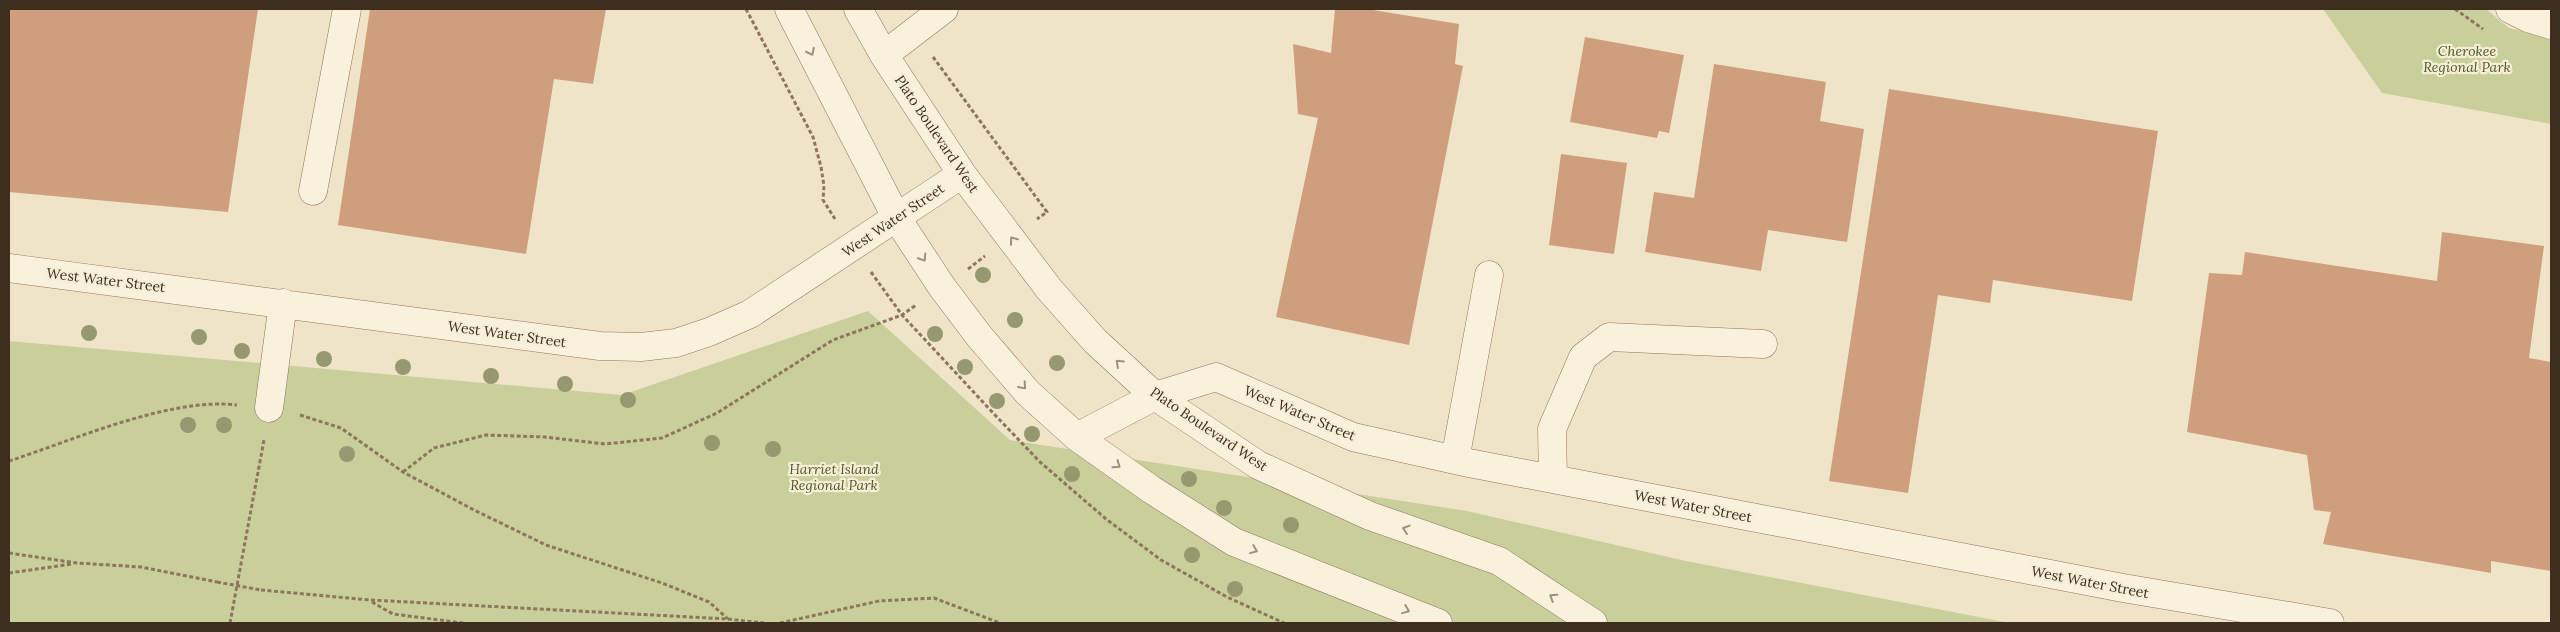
<svg xmlns="http://www.w3.org/2000/svg" width="2560" height="632" font-family="Lora,serif">
<style>
.green{fill:#c9cf9b}
.building{fill:#cf9f7d}
.lines{fill:none;stroke-linecap:round;stroke-linejoin:round}
.minor-casing{stroke:#8d765c;stroke-width:29}
.path{stroke:#8d765c;stroke-width:3;stroke-dasharray:4 2.5;stroke-linecap:butt}
.minor{stroke:#faf1dc;stroke-width:28}
.path-bridge{stroke:#8d765c;stroke-width:3;stroke-dasharray:4 2.5;stroke-linecap:butt}
.tree{fill:#96986f}
.oneway{stroke:#9c907e}
.labels{text-anchor:middle;stroke-width:4.5;stroke-linejoin:round;paint-order:stroke}
.park-label{font-size:14px;font-style:italic;fill:#4d5a26;stroke:#f7eed8}
.street-label{font-size:14px;fill:#3d2e20;stroke:#f7eed8}
</style>
<rect width="100%" height="100%" fill="#f0e4c8"/>
<path class="green" d="M2323 9H2486L2509 28 2551 38V124L2382 93Z
M868 311 1010 440 1467 511 1686 561 2010 623H9V341L622 395Z"/>
<path class="building" d="M9 9H258L228 212 9 192Z
M370 9H606L593 84 554 79 526 254 338 225Z
M1335 9H1367L1459 24 1455 64 1463 66 1409 345 1276 317 1318 118 1298 114 1293 44 1331 53Z
M1585 37 1684 55 1669 133 1659 131 1657 138 1570 122Z
M1714 64 1826 82 1820 121 1864 129 1847 242 1768 230 1761 271 1645 252 1654 192 1694 198Z
M1889 89 2158 131 2132 301 1993 280 1990 303 1938 295 1908 493 1829 481Z
M1561 154 1627 163 1614 254 1549 245Z
M2442 232 2544 246 2529 358 2551 362V571L2491 561V573L2323 544 2331 512 2314 510 2307 455 2187 432 2209 273 2242 275 2245 252 2437 281Z"/>
<g class="lines">
<defs>
<path id="minor" d="M789 9 896 217 942 287 979 336 1028 393 1077 437 1152 490 1234 542 1438 623
M858 9 884 55 962 174 1049 289 1095 341 1155 396 1258 465 1370 516 1499 561 1593 623
M2510 9 2528 18 2551 25
M884 55 944 9
M313 191 347 9
M9 268 600 346 641 347 676 343 709 332 750 314 962 174
M269 408 283 303
M1077 437 1155 396 1216 377 1353 437 1469 463 2123 588 2330 623
M1455 460 1489 275
M1553 479 1552 429 1583 357 1609 337 1763 344"/>
</defs>
<use href="#minor" class="minor-casing"/>
<path class="path" d="M746 9 813 137 821 167 824 186 823 200 835 219
M2455 9 2483 29
M933 57 1047 212 1037 219
M968 269 985 256
M871 272 902 315 995 415 1040 462 1106 519 1161 560 1227 597 1284 623
M300 415 341 428 403 472 474 510 546 545 662 583 709 602 728 619
M9 461C74 440 170 397 237 405
M403 472 434 448 486 435 545 437 605 444 662 438 717 413 833 340 902 315 916 305
M9 553 77 563 141 567 217 582
M9 573 72 564
M261 590 370 600 728 619 764 623
M372 602 393 614 463 623
M230 623 264 440
M780 623 879 601 934 598 1000 623"/>
<use href="#minor" class="minor"/>
<path class="path-bridge" d="M217 582 261 590"/>
</g>
<g class="tree">
<circle cx="983" cy="275" r="8"/>
<circle cx="1015" cy="320" r="8"/>
<circle cx="89" cy="333" r="8"/>
<circle cx="935" cy="334" r="8"/>
<circle cx="199" cy="337" r="8"/>
<circle cx="242" cy="351" r="8"/>
<circle cx="324" cy="359" r="8"/>
<circle cx="1057" cy="363" r="8"/>
<circle cx="403" cy="367" r="8"/>
<circle cx="965" cy="367" r="8"/>
<circle cx="491" cy="376" r="8"/>
<circle cx="565" cy="384" r="8"/>
<circle cx="628" cy="400" r="8"/>
<circle cx="997" cy="401" r="8"/>
<circle cx="188" cy="425" r="8"/>
<circle cx="224" cy="425" r="8"/>
<circle cx="1032" cy="434" r="8"/>
<circle cx="712" cy="443" r="8"/>
<circle cx="773" cy="449" r="8"/>
<circle cx="347" cy="454" r="8"/>
<circle cx="1072" cy="474" r="8"/>
<circle cx="1189" cy="479" r="8"/>
<circle cx="1224" cy="508" r="8"/>
<circle cx="1291" cy="525" r="8"/>
<circle cx="1192" cy="555" r="8"/>
<circle cx="1235" cy="589" r="8"/>
</g>
<defs><path id="oneway-chevron" d="M-2-3.5L2.5 0L-2 3.5" fill="none" stroke-width="1.6" stroke-linecap="round" stroke-linejoin="round" transform="scale(1.25)"/></defs>
<g class="oneway">
<use href="#oneway-chevron" transform="translate(811 52) rotate(63)"/>
<use href="#oneway-chevron" transform="translate(1013 240) rotate(-127)"/>
<use href="#oneway-chevron" transform="translate(923 258) rotate(57)"/>
<use href="#oneway-chevron" transform="translate(1119 363) rotate(-137)"/>
<use href="#oneway-chevron" transform="translate(1023 386) rotate(49)"/>
<use href="#oneway-chevron" transform="translate(1117 465) rotate(35)"/>
<use href="#oneway-chevron" transform="translate(1406 529) rotate(-161)"/>
<use href="#oneway-chevron" transform="translate(1254 550) rotate(22)"/>
<use href="#oneway-chevron" transform="translate(1553 597) rotate(-147)"/>
<use href="#oneway-chevron" transform="translate(1406 610) rotate(22)"/>
</g>
<g class="labels">
<g class="park-label">
<text x="2467" y="56">Cherokee<tspan x="2467" dy="16">Regional Park</tspan></text>
<text x="834" y="474">Harriet Island<tspan x="834" dy="16">Regional Park</tspan></text>
</g>
<g class="street-label">
<text transform="translate(937 134) rotate(56)" y="5">Plato Boulevard West</text>
<text transform="translate(893 220) rotate(-34)" y="5">West Water Street</text>
<text transform="translate(106 280) rotate(7)" y="5">West Water Street</text>
<text transform="translate(507 334) rotate(8)" y="5">West Water Street</text>
<text transform="translate(1300 413) rotate(23)" y="5">West Water Street</text>
<text transform="translate(1209 429) rotate(34)" y="5">Plato Boulevard West</text>
<text transform="translate(1693 506) rotate(11)" y="5">West Water Street</text>
<text transform="translate(2090 582) rotate(11)" y="5">West Water Street</text>
</g>
</g>
<rect width="2560" height="632" fill="none" stroke="#3d2e20" stroke-width="20"/>
</svg>
